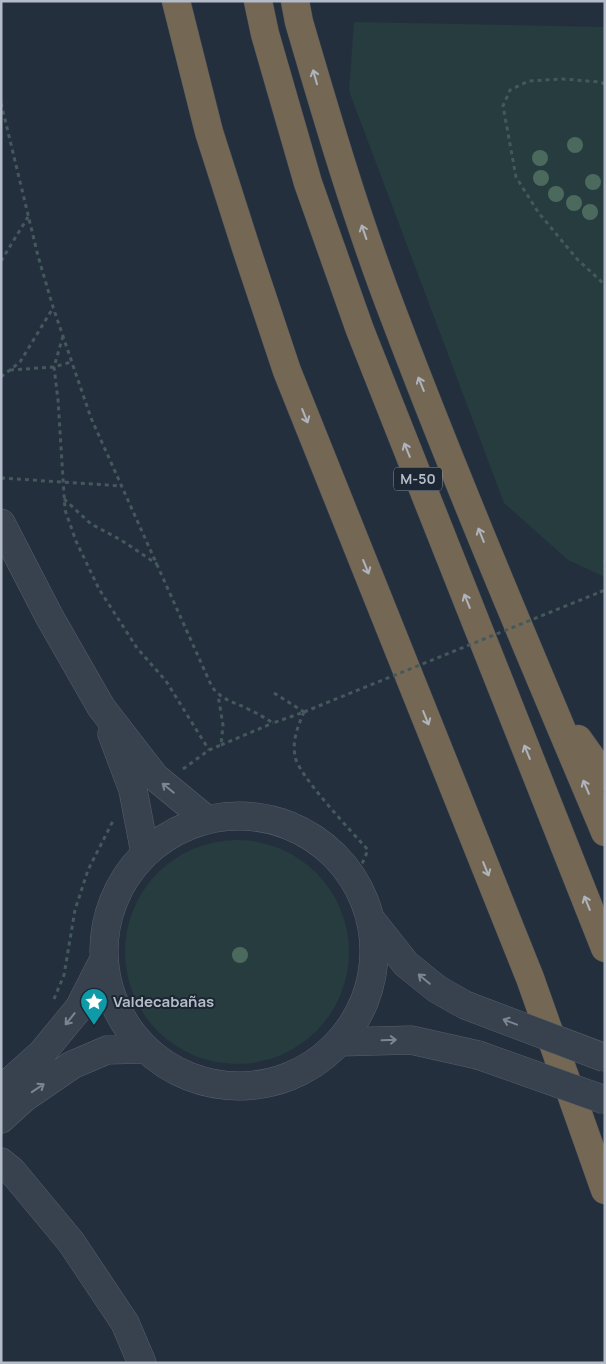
<svg xmlns="http://www.w3.org/2000/svg" width="606" height="1364" font-family="Manrope,sans-serif">
<style>
.green{fill:#263c3f}
.lines{fill:none;stroke-linecap:round;stroke-linejoin:round}
.minor-casing{stroke:#565f6c;stroke-width:29}
.highway-casing{stroke:#434c59;stroke-width:29}
.path{stroke:#44595c;stroke-width:3;stroke-dasharray:4 4;stroke-linecap:butt}
.minor{stroke:#38414e;stroke-width:28}
.highway{stroke:#746855;stroke-width:28}
.minor-bridge-casing{stroke:#565f6c;stroke-width:29;stroke-linecap:butt}
.path-bridge{stroke:#44595c;stroke-width:3;stroke-dasharray:4 4;stroke-linecap:butt}
.minor-bridge{stroke:#38414e;stroke-width:28}
.tree{fill:#4b6a5d}
.oneway{stroke:#aeb4bd}
.oneway2{stroke:#7c8592}
.labels{text-anchor:middle;stroke-width:4;stroke-linejoin:round;paint-order:stroke}
.shield{fill:#1d2633;stroke:#878f9c;stroke-width:1}
.shield-label{font-size:14px;font-weight:bold;fill:#b4bcc9}
.poi-label{font-size:15px;font-weight:bold;fill:#b4bcc9;stroke:#1d2633;text-anchor:start}
</style>
<rect width="100%" height="100%" fill="#242f3e"/>
<path class="green" d="M354 22 605 27V577L568 560 504 503 349 91Z
M125 952a112 112 0 1 1 224 0a112 112 0 1 1-224 0Z"/>
<g class="lines">
<defs>
<path id="minor" d="M1 523 49 616 101 707 155 777 206 819
M112 734 133 790 145 853
M104 951a135 135 0 1 1 270 0a135 135 0 1 1-270 0Z
M372 921 406 964 437 989 465 1005
M340 1042 411 1040 478 1055
M1 1090 42 1053 79 1008 103 961
M1 1119 24 1098 72 1065 107 1050 144 1049
M1 1162 12 1171 71 1242 125 1323 142 1363"/>
<path id="highway" d="M176 1 209 132 247 251 287 371 530 978 605 1190
M258 1 265 34 308 183 360 330 605 948
M295 1 299 22C328 121 357 220 394 316 460 490 533 661 605 832
M578 739 605 777"/>
</defs>
<use href="#minor" class="minor-casing"/>
<use href="#highway" class="highway-casing"/>
<path class="path" d="M605 84 600 82 563 79 529 81 510 90 503 106 516 177 538 212 577 259 605 285
M1 103 38 256 53 307 91 418 212 687C223 701 233 701 248 709 257 713 265 718 273 723L304 712
M1 261 28 217
M63 336 54 367 58 400 65 510 76 541 99 589 137 648 166 681 209 750
M10 370 54 367 71 362
M1 377 20 362 53 308
M1 478 122 486
M64 499 91 524 121 540 157 564
M605 560V569
M600 592 605 590
M274 693 304 712
M304 712C298 726 292 740 295 756 297 774 353 833 368 850L355 880
M221 745 273 723
M183 769 209 750 221 745 223 725 218 695
M54 999 64 975 75 910 88 870 114 819"/>
<use href="#minor" class="minor"/>
<use href="#highway" class="highway"/>
<defs>
<path id="minor-bridge" d="M465 1005 605 1058
M478 1055 605 1100"/>
</defs>
<use href="#minor-bridge" class="minor-bridge-casing"/>
<path class="path-bridge" d="M304 712 600 592"/>
<use href="#minor-bridge" class="minor-bridge"/>
</g>
<g class="tree">
<circle cx="575" cy="145" r="8"/>
<circle cx="540" cy="158" r="8"/>
<circle cx="541" cy="178" r="8"/>
<circle cx="593" cy="182" r="8"/>
<circle cx="556" cy="194" r="8"/>
<circle cx="574" cy="203" r="8"/>
<circle cx="590" cy="212" r="8"/>
<circle cx="240" cy="955" r="8"/>
</g>
<defs><path id="oneway-shaft" d="M-6 0H5M1.5-3L5.5 0L1.5 3" fill="none" stroke-width="1.6" stroke-linecap="round" stroke-linejoin="round" transform="scale(1.25)"/></defs>
<g class="oneway">
<use href="#oneway-shaft" transform="translate(315 77) rotate(-106)"/>
<use href="#oneway-shaft" transform="translate(364 232) rotate(-109)"/>
<use href="#oneway-shaft" transform="translate(421 384) rotate(-112)"/>
<use href="#oneway-shaft" transform="translate(305 416) rotate(68)"/>
<use href="#oneway-shaft" transform="translate(407 450) rotate(-112)"/>
<use href="#oneway-shaft" transform="translate(481 535) rotate(-112)"/>
<use href="#oneway-shaft" transform="translate(366 567) rotate(68)"/>
<use href="#oneway-shaft" transform="translate(467 601) rotate(-112)"/>
<use href="#oneway-shaft" transform="translate(426 718) rotate(68)"/>
<use href="#oneway-shaft" transform="translate(527 752) rotate(-112)"/>
<use href="#oneway-shaft" transform="translate(586 787) rotate(-113)"/>
<use href="#oneway-shaft" transform="translate(486 869) rotate(68)"/>
<use href="#oneway-shaft" transform="translate(587 903) rotate(-112)"/>
</g>
<g class="oneway2">
<use href="#oneway-shaft" transform="translate(168 788) rotate(-141)"/>
<use href="#oneway-shaft" transform="translate(424 979) rotate(-140)"/>
<use href="#oneway-shaft" transform="translate(70 1019) rotate(129)"/>
<use href="#oneway-shaft" transform="translate(510 1022) rotate(-159)"/>
<use href="#oneway-shaft" transform="translate(389 1040) rotate(-2)"/>
<use href="#oneway-shaft" transform="translate(38 1088) rotate(-34)"/>
</g>
<defs>
<symbol id="sight-pin" viewBox="-11 -11 22 30"><path d="M0 17L-7.5 6A9.5 9.5 0 1 1 7.5 6Z" fill="#0f9aa8" stroke="#1d2633"/><path d="M0-6L1.8-2.2L6-1.7L2.9 1.2L3.7 5.4L0 3.3L-3.7 5.4L-2.9 1.2L-6-1.7L-1.8-2.2Z" fill="#fff"/></symbol>
</defs>
<g fill-rule="evenodd">
<use href="#sight-pin" x="78" y="986" width="32" height="43"/>
</g>
<g class="labels">
<rect class="shield" x="394" y="467.5" width="48" height="23" rx="4"/>
<g class="shield-label">
<text x="418" y="484">M-50</text>
</g>
<g class="poi-label">
<text x="113" y="1007">Valdecabañas</text>
</g>
</g>
<rect width="606" height="1364" fill="none" stroke="#b4bcc9" stroke-width="5"/>
</svg>
